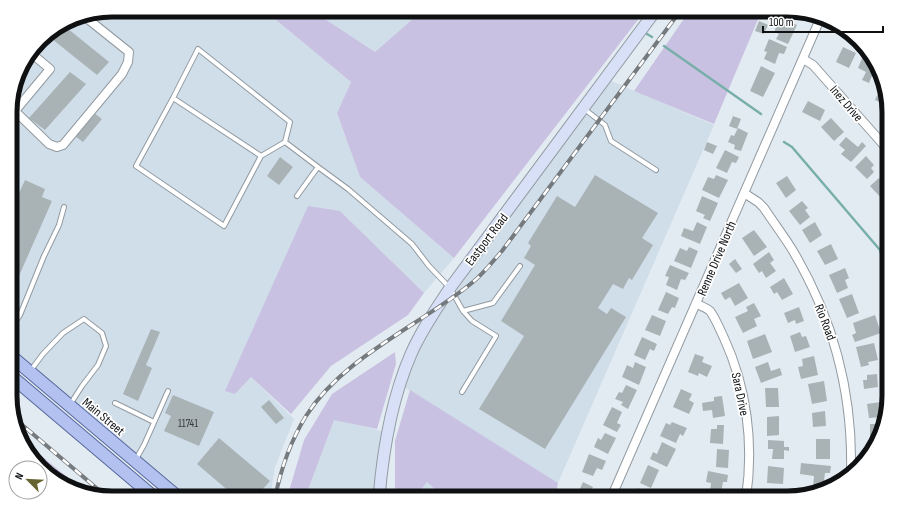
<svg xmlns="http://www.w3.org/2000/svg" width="899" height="508" font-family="'Sofia Sans Condensed',sans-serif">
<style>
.built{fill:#d0deea}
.green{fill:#c9c1e1}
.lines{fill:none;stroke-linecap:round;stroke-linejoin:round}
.stream{stroke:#78afaa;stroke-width:2.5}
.building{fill:#a9b3b6}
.lane-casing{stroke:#929aa0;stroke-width:6}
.street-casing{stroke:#929aa0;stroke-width:10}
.secondary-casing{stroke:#929aa0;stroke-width:13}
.primary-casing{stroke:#57689b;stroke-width:14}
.lane{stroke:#fff;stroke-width:4}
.street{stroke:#fff;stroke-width:8}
.secondary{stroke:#d8e0f7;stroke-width:11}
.primary{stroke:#b2c1ef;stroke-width:12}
.rail-casing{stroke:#757a7e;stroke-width:4}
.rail{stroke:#fff;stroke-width:2.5;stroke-dasharray:8;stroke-linecap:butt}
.labels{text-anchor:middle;stroke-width:3.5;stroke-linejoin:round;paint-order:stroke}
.number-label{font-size:11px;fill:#35393b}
.street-label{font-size:13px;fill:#0e1012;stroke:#fff}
.rim{fill:none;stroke:#0e1012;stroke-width:5}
</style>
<rect width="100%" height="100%" fill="#e3ebf2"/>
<path class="built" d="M112 10H264L351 82 337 113 360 177 454 258 424 293 340 211 235 394 251 377 294 419 275 467 270 498H189L100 424 11 348V99L21 67 45 35 73 18Z
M290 10H423L375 52 325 19 298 17Z
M609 80 714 125 558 483 404 387 424 337 454 290Z
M334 419 382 431 373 498H305Z
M427 482 444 498H415Z"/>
<path class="green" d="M264 10H290L299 17 325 19 375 52 423 10H638L644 12 454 258 360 177 337 113 351 82Z
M690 10H762L714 124 634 91Z
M308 206 340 211 424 293 408 315 331 366 291 414 251 377 235 394 225 391Z
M395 352 396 364 377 429 334 420 305 498H287L304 440 332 394Z
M410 390 558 483 555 498H444L427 482 415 498H405L395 488V441Z
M22 440 83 490 61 484 27 453Z"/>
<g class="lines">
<path class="stream" d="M647 34 652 37
M664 46 761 114
M784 142 792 147 880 250 889 280"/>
</g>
<path class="building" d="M785 19 797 25 788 44 776 39 779 34 774 32 779 21 783 23Z
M759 21 768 25 764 34 755 31Z
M62 24 109 62 97 75 47 35Z
M769 39 787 47 784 54 779 53 775 64 764 59 767 52 764 51Z
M843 47 856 53 849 68 836 62Z
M863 56 874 61 878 73 874 71 869 83 862 80 866 72 858 68Z
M761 66 775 73 763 97 750 91Z
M19 71 25 76 14 88Z
M70 72 86 84 45 130 29 118Z
M880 89 884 91 887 100 885 104 875 100Z
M808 101 825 110 820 121 802 112Z
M94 113 102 119 83 142 75 136Z
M733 116 741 119 737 129 729 126Z
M831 118 844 132 834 141 821 127Z
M738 128 748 133 741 151 734 149 735 145 728 142 731 135 734 136Z
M846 137 858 147 862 142 866 146 851 162 841 154 845 150 839 145Z
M707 142 717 146 713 154 704 150Z
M725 150 739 157 736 163 732 162 727 173 716 168Z
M866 156 874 165 871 168 874 172 867 179 855 167Z
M280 157 293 167 279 185 267 176Z
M595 175 658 213 642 238 653 245 632 280 629 278 623 289 613 284 598 308 607 314 611 308 626 317 545 449 479 409 524 336 501 321 535 265 524 258 531 246 528 243 557 196 575 207Z
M716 175 728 180 719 198 702 190 708 177 714 179Z
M787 176 796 190 786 198 776 183Z
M879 178 885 185 889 182V194L883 200 870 186Z
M25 180 45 189 42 197 52 201 11 294V211Z
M702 196 718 203 710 221 703 218 705 215 696 211Z
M802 201 808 208 805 210 810 217 800 225 789 211Z
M697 222 707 227 700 244 681 236 684 228 693 231Z
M815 222 822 235 810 243 802 230Z
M754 230 767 247 754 256 742 238Z
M831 244 838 259 825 265 817 251Z
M689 247 698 251 691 268 674 261 680 248 687 251Z
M769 252 774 260 770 263 776 271 766 278 762 271 759 273 753 264Z
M735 259 742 269 736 273 729 264Z
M670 265 689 273 685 280 681 279 677 290 666 285 669 277 665 276Z
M845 268 849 278 845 280 848 288 837 293 829 275Z
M784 278 793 294 782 300 777 292 774 294 770 287Z
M739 283 748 298 735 306 730 297 725 300 721 293Z
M666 292 679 298 675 308 672 307 668 314 658 310Z
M852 294 859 313 847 318 839 299Z
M754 303 761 316 754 319 757 326 743 333 735 317 748 311 746 307Z
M799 307 804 321 796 324 795 320 788 323 784 313Z
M652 315 666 321 660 336 645 330Z
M875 315 881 333 855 342 852 335 856 333 853 323Z
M151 329 160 332 146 365 152 368 138 401 123 394Z
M800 332 802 337 806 336 810 347 795 352 790 336Z
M765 334 772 352 753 359 747 341Z
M642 337 657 344 654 351 650 349 645 360 634 355Z
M874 343 878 360 868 362 869 365 861 367 856 347Z
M695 354 704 357 702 362 712 366 707 377 699 373 698 376 688 372Z
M814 356 818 375 801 379 798 367 803 366 802 359Z
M635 362 646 367 639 385 622 377 627 365 633 368Z
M768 362 771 371 780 368 782 375 761 383 755 367Z
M877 374 878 387 864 389 863 380H867V375Z
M824 381 827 401 812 404 808 384Z
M626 385 637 390 628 409 621 405 623 402 615 399 619 392 622 393Z
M765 388H778L779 407H766Z
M681 389 692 394 689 400 694 403 689 414 673 407Z
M173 395 214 412 199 446 164 431 171 416 165 413Z
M722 396 725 416 713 418 712 410 703 411 702 403 714 401V397Z
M269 400 284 418 276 424 261 407Z
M881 402 882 417 869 418 867 404Z
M612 407 622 412 617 423 621 425 617 432 603 425Z
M825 411 826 426 813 427 812 413Z
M779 416V435L767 436V417Z
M672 422 687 428 683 436 680 434 676 443 660 436 666 423 670 425Z
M870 424H882L876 445H870Z
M717 425H724L723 444 710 443 711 429H717Z
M605 433 616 438 608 454 594 447 598 438 601 440Z
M219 438 270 481 255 498H237L197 464Z
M816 439H830V459H816Z
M768 440 784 441V447H789V451L784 450V459H772L773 449H768Z
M662 442 676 449 667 467 650 459 653 452 657 454Z
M717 449 729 450 728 468 716 467Z
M589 454 606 461 602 470 597 468 593 476 582 472Z
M801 463 831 466 830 473H825L823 488 813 487 814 476 800 474Z
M648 465 659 470 651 488 640 483Z
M768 466 784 468 783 484 767 483Z
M708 471 728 475 727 482H723L721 493 710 491 711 483 706 482Z
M583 482 593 487 588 497 578 493Z
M638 488 649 494 647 498H633Z
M767 492 784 496V498H766Z"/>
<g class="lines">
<defs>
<path id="lane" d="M173 98 261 156
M583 108 605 125 611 141 656 170
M285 142 261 156 224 226 136 166 173 98 198 49 290 122 285 142 318 167
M297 196 318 167 348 189 412 244 429 266 450 288 463 311 472 321 496 336 462 392
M463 311 493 303 520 266
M11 328 20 315 44 256 59 225 64 207
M31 370 43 354 63 333 84 319 102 333 106 346 98 365 82 386 71 403
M115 403 154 422
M136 459 144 445 168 391"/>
<path id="street" d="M803 59 813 65 889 151
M11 108 15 111 50 69 31 53
M15 111 49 144 57 147 63 145 122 74 128 62 129 52 84 16
M744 193 758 202 764 208C773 222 784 236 793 251 834 320 853 393 851 473
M696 303C700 306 707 308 710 311 716 319 720 330 724 338 747 388 754 444 746 498
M611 498 820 19"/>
<path id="secondary" d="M379 498C383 449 391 400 411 354 421 331 436 309 450 288L656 10"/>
<path id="primary" d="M11 356 179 498
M11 376 155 498"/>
</defs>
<use href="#lane" class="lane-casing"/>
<use href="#street" class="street-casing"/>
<use href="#secondary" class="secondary-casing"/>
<use href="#primary" class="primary-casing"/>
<use href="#lane" class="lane"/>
<use href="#street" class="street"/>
<use href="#secondary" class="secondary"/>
<use href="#primary" class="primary"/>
<defs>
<path id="rail" d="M14 418 107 497
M275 498C281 468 290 442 306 416 343 357 421 325 473 282 484 273 493 261 502 251L681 10"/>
</defs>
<use href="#rail" class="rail-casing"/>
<use href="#rail" class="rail"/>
</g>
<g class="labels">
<g class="number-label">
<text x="188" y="427">11741</text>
</g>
<g class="street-label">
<text transform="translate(847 103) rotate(49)" y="5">Inez Drive</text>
<text transform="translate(486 239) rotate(-53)" y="5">Eastport Road</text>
<text transform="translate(716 258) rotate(-67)" y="5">Renne Drive North</text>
<text transform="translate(826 322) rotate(69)" y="5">Rio Road</text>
<text transform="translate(741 394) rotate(78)" y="5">Sara Drive</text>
<text transform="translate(104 416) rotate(40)" y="5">Main Street</text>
</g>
</g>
<path d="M0 0H899V508H0ZM112 17H787A95 95 0 0 1 882 112V396A95 95 0 0 1 787 491H112A95 95 0 0 1 17 396V112A95 95 0 0 1 112 17Z" fill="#fff" fill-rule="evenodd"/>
<path class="rim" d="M112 17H787A95 95 0 0 1 882 112V396A95 95 0 0 1 787 491H112A95 95 0 0 1 17 396V112A95 95 0 0 1 112 17Z"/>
<g transform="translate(28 480) rotate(294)"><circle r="19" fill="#ffffff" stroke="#9f9fa0"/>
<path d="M0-3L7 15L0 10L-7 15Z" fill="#666430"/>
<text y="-6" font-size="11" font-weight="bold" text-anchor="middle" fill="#0e1012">N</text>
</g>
<path d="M763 26v6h120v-6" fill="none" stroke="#0e1012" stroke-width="2"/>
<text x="769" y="26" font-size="12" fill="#0e1012" stroke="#ffffff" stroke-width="3" paint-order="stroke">100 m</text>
</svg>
